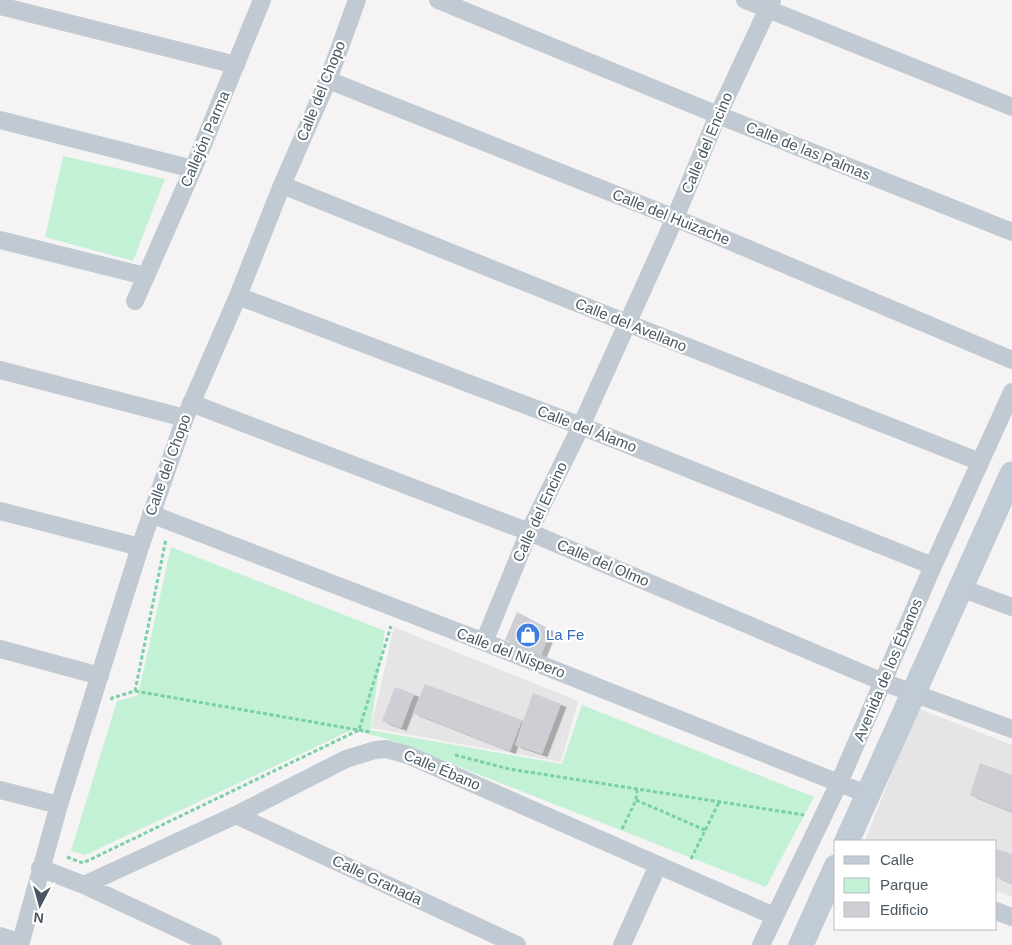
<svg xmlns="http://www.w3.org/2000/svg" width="1012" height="945" font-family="Helvetica,sans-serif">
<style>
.education{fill:#e6e4e5}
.green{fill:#c3f1d5}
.building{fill:#cdcfd5;filter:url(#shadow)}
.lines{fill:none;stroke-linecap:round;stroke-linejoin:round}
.path{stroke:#7ad0a6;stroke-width:3;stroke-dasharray:4 2.5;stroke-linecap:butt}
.street{stroke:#c1cad2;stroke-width:18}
.secondary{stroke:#c1cbd6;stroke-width:25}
.labels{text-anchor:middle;stroke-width:4.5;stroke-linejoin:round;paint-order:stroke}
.street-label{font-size:15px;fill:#4a5661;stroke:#fff}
.shop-label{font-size:15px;fill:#366cbe;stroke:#fff;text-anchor:start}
</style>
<defs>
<filter id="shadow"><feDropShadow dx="5.5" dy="3" stdDeviation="0" flood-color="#0004"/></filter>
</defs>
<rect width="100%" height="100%" fill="#f5f3f3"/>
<path class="education" d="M394 627 578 701 561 762 371 728Z
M917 708 1012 745V897L996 891V841H865Z"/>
<path class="green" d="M63 156 165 179 133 261 45 237Z
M171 547 385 631 370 730 562 764 582 705 814 797 766 887 388 739 352 730 85 855 71 851 117 701 138 695Z"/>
<path class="building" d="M517 612 551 630 541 655 505 640Z
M425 684 522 720 510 751 413 713Z
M395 687 414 694 401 728 382 721Z
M533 693 561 704 542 754 515 745Z
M980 763 1012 775V812L970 795Z
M996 849 1012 854V884L996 877Z"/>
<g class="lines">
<path class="path" d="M135 691 370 732
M111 700 112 698 135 691 166 539
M455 755 509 769 804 815
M636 800 705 830
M622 829 636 800 637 789
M67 857 83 863 359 730 391 626
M691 859 719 802"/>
<path class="street" d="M438 0 718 115 1012 232
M745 0 1012 107
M0 6 236 65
M328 80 675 218 1012 360
M0 120 193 169
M282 185 627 323 980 462
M0 240 145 276
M238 296 581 426 933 566
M135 301 193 169 262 0
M0 370 185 418
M191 403 529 532 883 682 1012 729
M0 511 140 547
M151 514 484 642 869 795
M961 588 1012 607
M484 642 529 532 581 426 675 218 718 115 772 0
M0 649 100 676
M0 790 59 805
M236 815 517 945
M40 868 84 885 213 945
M84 885 236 815 346 759 375 750 386 749 408 755 774 916
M996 911 1012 917
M0 936 20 942
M20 945 59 805 140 547 185 418 238 296 282 185 328 80 357 0
M622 945 658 865
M761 945 839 783 933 566 1012 392"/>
<path class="secondary" d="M847 841 1012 474
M801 945 836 867"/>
</g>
<defs>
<symbol id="shop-disc" viewBox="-11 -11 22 22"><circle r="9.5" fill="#3f7fe0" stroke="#fff"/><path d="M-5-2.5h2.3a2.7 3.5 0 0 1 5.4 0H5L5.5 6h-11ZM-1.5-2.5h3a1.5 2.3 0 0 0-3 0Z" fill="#fff"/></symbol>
</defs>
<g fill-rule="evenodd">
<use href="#shop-disc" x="514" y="621" width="28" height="28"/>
</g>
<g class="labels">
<g class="street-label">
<text transform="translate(321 91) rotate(-68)" y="5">Calle del Chopo</text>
<text transform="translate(205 139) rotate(-67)" y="5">Callejón Parma</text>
<text transform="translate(707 143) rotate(-67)" y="5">Calle del Encino</text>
<text transform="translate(808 151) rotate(22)" y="5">Calle de las Palmas</text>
<text transform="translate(671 217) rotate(22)" y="5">Calle del Huizache</text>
<text transform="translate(631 325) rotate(22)" y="5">Calle del Avellano</text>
<text transform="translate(587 429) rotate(21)" y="5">Calle del Álamo</text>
<text transform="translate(168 465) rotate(-70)" y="5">Calle del Chopo</text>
<text transform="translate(540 512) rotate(-65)" y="5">Calle del Encino</text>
<text transform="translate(603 563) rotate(23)" y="5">Calle del Olmo</text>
<text transform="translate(511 653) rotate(21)" y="5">Calle del Níspero</text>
<text transform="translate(888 670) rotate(-67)" y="5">Avenida de los Ébanos</text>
<text transform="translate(442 770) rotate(23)" y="5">Calle Ébano</text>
<text transform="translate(377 880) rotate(25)" y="5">Calle Granada</text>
</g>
<g class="shop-label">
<text x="546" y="640">La Fe</text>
</g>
</g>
<rect x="834" y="840" width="162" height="90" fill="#ffffff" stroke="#b7bbc0"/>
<rect x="844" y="856" width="25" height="8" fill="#c1cbd6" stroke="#b7bbc0"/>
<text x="880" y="865" font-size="15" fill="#4a5661">Calle</text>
<rect x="844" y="878" width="25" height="15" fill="#c3f1d5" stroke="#b7bbc0"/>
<text x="880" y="890" font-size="15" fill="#4a5661">Parque</text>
<rect x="844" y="902" width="25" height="15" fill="#cdcfd5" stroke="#b7bbc0"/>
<text x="880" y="915" font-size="15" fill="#4a5661">Edificio</text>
<g transform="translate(40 905) rotate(186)" stroke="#ffffff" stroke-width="4" paint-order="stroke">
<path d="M0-4L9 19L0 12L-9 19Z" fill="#4a5661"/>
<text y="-8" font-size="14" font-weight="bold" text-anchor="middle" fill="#4a5661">N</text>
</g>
</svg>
